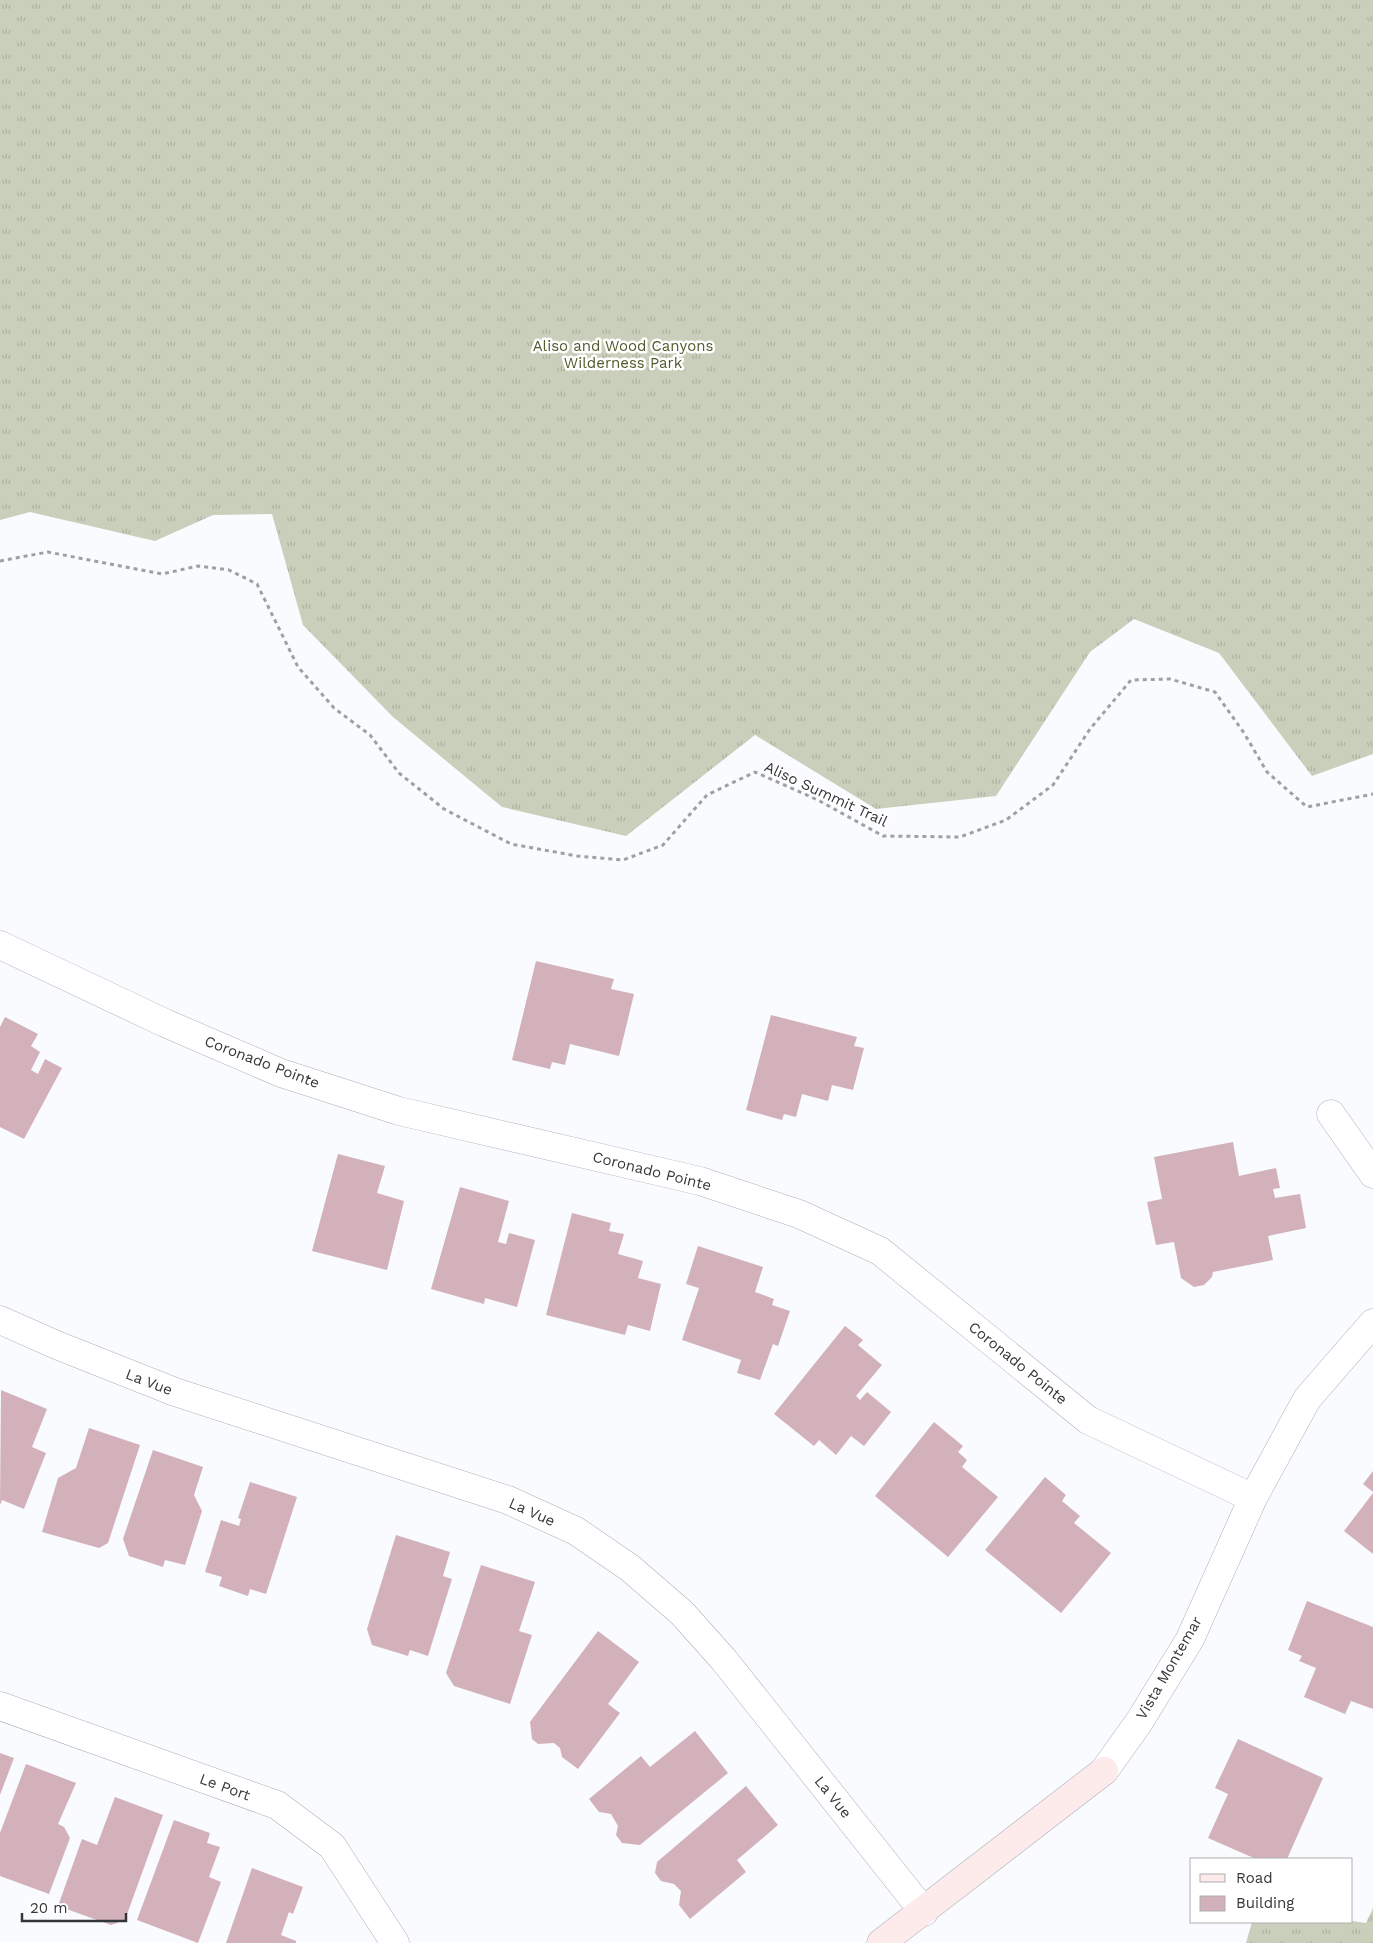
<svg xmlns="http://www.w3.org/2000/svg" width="1373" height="1943" font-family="'Work Sans',sans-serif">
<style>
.grass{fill:url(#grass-tufts)}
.building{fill:#d2b1bb}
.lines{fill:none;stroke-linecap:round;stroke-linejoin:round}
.street-casing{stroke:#adb0ba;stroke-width:29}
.secondary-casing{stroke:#adb0ba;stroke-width:29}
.path{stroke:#9ea0a4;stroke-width:3;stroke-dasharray:4 4;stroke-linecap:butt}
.street{stroke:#fff;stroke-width:28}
.secondary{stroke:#fdeaea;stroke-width:28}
.labels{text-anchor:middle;stroke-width:5;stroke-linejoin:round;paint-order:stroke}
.park-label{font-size:15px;fill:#505b2b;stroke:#fff}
.street-label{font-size:15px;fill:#35363a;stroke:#fff}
</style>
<defs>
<pattern id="grass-tufts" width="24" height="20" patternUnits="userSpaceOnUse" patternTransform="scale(1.25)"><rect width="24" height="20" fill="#c9cfbb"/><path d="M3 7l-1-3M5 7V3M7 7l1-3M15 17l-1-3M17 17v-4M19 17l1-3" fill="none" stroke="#adb2a2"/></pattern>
</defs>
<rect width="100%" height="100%" fill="#f9fbff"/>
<path class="grass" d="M0 0H1373V754L1312 776 1219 653 1134 619 1090 652 996 796 876 809 755 735 626 836 502 807 393 717 303 625 272 514 213 515 155 541 30 512 0 520Z
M1373 1908V1943H1246L1252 1922 1352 1921 1366 1923Z"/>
<path class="building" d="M536 961 614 979 611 989 634 994 619 1056 570 1044 565 1065 552 1062 550 1069 512 1060Z
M771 1015 857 1037 854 1046 864 1048 853 1090 832 1085 828 1101 802 1094 796 1117 784 1114 782 1120 746 1110Z
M5 1017 38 1034 31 1046 40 1052 31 1070 38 1074 45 1059 62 1068 24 1139 0 1127V1027Z
M1233 1142 1239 1176 1276 1168 1280 1188 1273 1189 1275 1198 1300 1194 1306 1228 1268 1236 1273 1260 1213 1272 1212 1277 1204 1285 1194 1287 1181 1278 1174 1242 1156 1245 1147 1202 1162 1199 1154 1157Z
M338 1154 385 1166 377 1193 404 1201 387 1270 312 1251Z
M460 1187 509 1201 498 1242 506 1244 509 1233 535 1240 517 1307 485 1298 484 1304 431 1289Z
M572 1213 611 1223 609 1231 624 1234 618 1254 643 1261 638 1278 661 1284 650 1331 628 1325 625 1335 546 1315Z
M698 1246 763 1267 755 1292 774 1299 772 1305 790 1311 778 1346 773 1344 760 1380 737 1373 741 1360 682 1340 699 1288 686 1284Z
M845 1326 863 1340 858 1345 882 1365 856 1396 860 1400 867 1392 891 1412 864 1446 851 1436 836 1455 819 1440 814 1446 774 1414Z
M1 1390 47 1409 32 1447 46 1453 24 1509 2 1500 0 1505Z
M934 1422 963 1446 958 1452 967 1460 962 1467 998 1497 948 1557 875 1496Z
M89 1428 140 1445 108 1543 99 1548 42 1532 58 1478 76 1468Z
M153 1450 203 1467 194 1495 202 1511 185 1565 165 1560 163 1567 129 1556 123 1539Z
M1373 1471V1492L1363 1484Z
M1045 1477 1066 1495 1062 1501 1080 1516 1074 1523 1111 1553 1061 1613 985 1550Z
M250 1482 297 1497 266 1594 250 1589 248 1596 219 1586 222 1577 205 1572 221 1520 239 1526 241 1519 238 1518Z
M1373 1493V1554L1344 1531Z
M396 1535 450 1552 443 1576 452 1579 428 1656 410 1650 408 1656 372 1645 367 1629Z
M481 1565 535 1582 519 1631 532 1635 510 1704 454 1686 446 1673Z
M1307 1601 1373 1627V1709L1351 1701 1345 1714 1304 1697 1316 1668 1299 1661 1302 1656 1288 1650Z
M598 1631 639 1662 608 1704 620 1713 578 1769 562 1757 560 1748 554 1743 538 1744 532 1739 530 1722Z
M695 1731 728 1773 640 1845 622 1843 616 1835 618 1826 611 1814 599 1812 589 1799 641 1756 650 1767Z
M1238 1739 1323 1778 1287 1859H1256L1208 1838 1228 1794 1215 1788Z
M0 1753 14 1758 0 1795Z
M26 1764 76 1783 58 1824 64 1827 70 1838 49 1894 0 1876V1833Z
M746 1786 778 1825 737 1860 746 1872 690 1919 679 1905 681 1891 674 1884 661 1881 655 1873 657 1862Z
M115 1797 163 1815 125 1920 111 1925 58 1906 82 1839 97 1845Z
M174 1820 210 1833 207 1843 220 1847 209 1877 221 1882 198 1943 137 1920Z
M252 1868 303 1887 293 1914 289 1912 281 1935 296 1941V1943H226Z"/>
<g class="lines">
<defs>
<path id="street" d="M0 945 165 1023 281 1073 399 1111 700 1181 799 1214 880 1251 1088 1420 1253 1498
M1331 1114 1373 1174
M0 1320 59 1346 175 1392 508 1500 576 1531 630 1568 682 1613 724 1660 924 1912
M0 1706 277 1805 332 1846 395 1943
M1104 1771 1139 1722 1190 1639 1253 1498 1307 1399 1373 1323"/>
<path id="secondary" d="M881 1943 1104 1771"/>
</defs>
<use href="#street" class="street-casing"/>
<use href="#secondary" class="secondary-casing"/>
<path class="path" d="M0 561 48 552 162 574 198 566 229 570 257 584 298 667 334 708 370 735 399 773 444 809 511 844 577 856 623 860 663 845 707 795 755 772 818 800 883 836 960 837 1006 820 1053 785 1090 729 1131 680 1170 679 1215 692 1244 733 1267 772 1307 807 1373 794"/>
<use href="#street" class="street"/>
<use href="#secondary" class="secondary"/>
</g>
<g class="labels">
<g class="park-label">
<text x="623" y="351">Aliso and Wood Canyons<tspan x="623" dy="17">Wilderness Park</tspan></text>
</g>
<g class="street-label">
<text transform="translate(826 794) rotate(25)" y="5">Aliso Summit Trail</text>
<text transform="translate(262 1062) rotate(21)" y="5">Coronado Pointe</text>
<text transform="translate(652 1171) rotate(14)" y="5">Coronado Pointe</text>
<text transform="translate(1018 1363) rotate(39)" y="5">Coronado Pointe</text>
<text transform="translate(149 1382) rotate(21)" y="5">La Vue</text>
<text transform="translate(532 1512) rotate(24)" y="5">La Vue</text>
<text transform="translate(1169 1668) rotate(-60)" y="5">Vista Montemar</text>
<text transform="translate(225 1787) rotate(20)" y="5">Le Port</text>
<text transform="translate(833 1797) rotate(51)" y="5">La Vue</text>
</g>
</g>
<rect x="1190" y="1858" width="162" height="65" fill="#ffffff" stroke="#aeafb0"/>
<rect x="1200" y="1874" width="25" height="8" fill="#fdeaea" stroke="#aeafb0"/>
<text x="1236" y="1883" font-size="15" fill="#35363a">Road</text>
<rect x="1200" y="1896" width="25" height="15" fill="#d2b1bb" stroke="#aeafb0"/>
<text x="1236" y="1908" font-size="15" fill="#35363a">Building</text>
<path d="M22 1913v8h104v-8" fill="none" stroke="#35363a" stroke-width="2.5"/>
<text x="30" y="1913" font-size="15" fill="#35363a" stroke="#ffffff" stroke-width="4" paint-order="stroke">20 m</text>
</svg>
